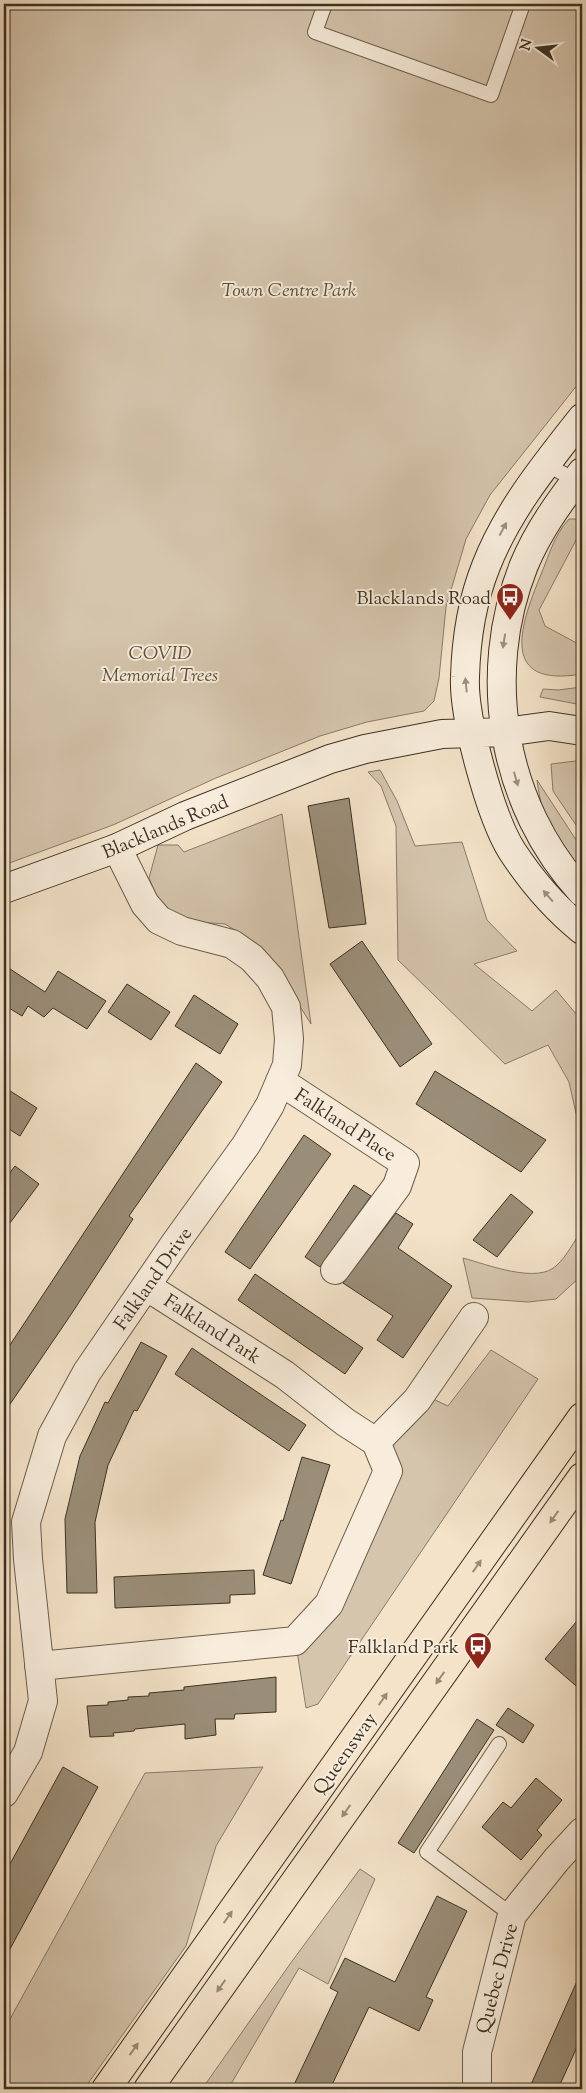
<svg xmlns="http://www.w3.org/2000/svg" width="586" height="2093" font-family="'Sorts Mill Goudy',serif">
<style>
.green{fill:#d5c5ad;stroke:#887b68}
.building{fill:#9b8e79;stroke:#3b3123}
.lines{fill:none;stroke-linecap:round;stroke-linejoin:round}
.lane-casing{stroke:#695e4c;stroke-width:16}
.street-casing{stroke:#695e4c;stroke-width:30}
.secondary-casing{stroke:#3b3123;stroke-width:30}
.highway-casing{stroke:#3b3123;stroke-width:30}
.lane{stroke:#f8eddc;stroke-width:14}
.street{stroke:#f8eddc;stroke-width:28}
.secondary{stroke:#f8eddc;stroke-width:28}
.highway{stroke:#f4e3c9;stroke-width:28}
.oneway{fill:#9a8f80}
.oneway2{fill:#988a76}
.labels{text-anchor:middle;stroke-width:4;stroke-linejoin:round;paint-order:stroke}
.park-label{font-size:19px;font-style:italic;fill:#5a4f3f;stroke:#f8eddc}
.poi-label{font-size:19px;fill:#3b3123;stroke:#f8eddc;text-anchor:end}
.street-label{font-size:19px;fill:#3b3123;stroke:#f8eddc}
</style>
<rect width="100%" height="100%" fill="#f4e3c9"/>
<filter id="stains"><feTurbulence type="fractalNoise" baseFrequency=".004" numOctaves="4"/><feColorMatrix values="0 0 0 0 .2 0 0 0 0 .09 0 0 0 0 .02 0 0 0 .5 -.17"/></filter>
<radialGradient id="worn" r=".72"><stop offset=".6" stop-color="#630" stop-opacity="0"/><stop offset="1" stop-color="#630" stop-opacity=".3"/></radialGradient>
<path class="green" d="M4 4H582V379L490 495 466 539 446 607 439 678 434 701 424 711 367 722 320 736 216 778 113 825 4 865Z
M569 519H582V529L539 610 545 626 582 646V674C500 688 519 628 540 577 548 558 554 535 569 519Z
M582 687V705L540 697 543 689 558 690Z
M576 761 582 764V834L553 791 551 764Z
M380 770 397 801 415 846 462 842 487 920 517 951 474 964 532 1011 556 990 582 1021V1140L569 1082 548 1045 505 1064 398 960 396 826 381 786 368 772Z
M537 780 582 849V874C554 839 543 826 537 780Z
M282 814 311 1024 267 954 251 940 225 924 199 922 170 912 157 897 149 878 158 845H178L184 852Z
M582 1230V1275L556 1299 528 1302 472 1298 463 1258C486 1264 538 1285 557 1265 567 1256 574 1241 582 1230Z
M491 1350 538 1379 318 1704 306 1708 297 1651 392 1438 429 1397 448 1406Z
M263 1767 216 1846 186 1946 84 2089H4V2030L145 1773Z
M360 1869 375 1879 328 1984 299 1968 228 2089H202L290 1964Z"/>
<path class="building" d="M349 798 366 924 329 928 308 806Z
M362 941 432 1044 400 1067 330 964Z
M4 965 45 992 58 971 106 1001 87 1029 53 1008 44 1017 28 1006 22 1016 4 1005Z
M127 984 170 1012 151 1040 108 1012Z
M194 995 238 1024 220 1054 175 1026Z
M196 1063 222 1082 129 1216 133 1219 70 1316 4 1413V1354Z
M435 1071 546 1140 521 1172 416 1104Z
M4 1087 37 1108 20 1136 4 1126Z
M304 1135 331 1154 250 1269 225 1252Z
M15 1166 39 1184 4 1231V1180Z
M354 1185 371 1196 320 1267 305 1257Z
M511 1194 533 1212 497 1257 473 1240Z
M396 1213 413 1224 398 1248 452 1286 403 1358 377 1340 393 1316 343 1283Z
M255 1274 363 1348 345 1374 238 1300Z
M141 1342 167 1356 137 1411 134 1410 108 1465 95 1522 97 1593H67L65 1519 80 1456 105 1402 108 1403Z
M192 1348 306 1425 289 1451 175 1374Z
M302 1457 330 1465 291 1584 263 1575 281 1520 283 1521Z
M254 1570 255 1594 230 1595V1603L115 1608 114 1577Z
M582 1615V1691L545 1659Z
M276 1677V1712L235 1714 234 1719H215L216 1735 185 1739V1724L135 1729 134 1731 113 1733 114 1736 90 1737 87 1706 108 1705V1702L128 1700V1697L149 1696V1693L184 1690V1687Z
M508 1708 534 1725 523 1743 496 1725Z
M477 1719 494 1730 414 1853 398 1843Z
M63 1767 98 1787 4 1960V1875Z
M536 1778 562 1800 537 1830 542 1835 521 1860 482 1827 503 1802 511 1808Z
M437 1896 467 1911 426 1997 433 2000 419 2031 369 2007 330 2089H292L338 1992 330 1988 345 1958 395 1982Z
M582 1970V2036L558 2089H529Z"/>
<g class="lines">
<defs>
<path id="lane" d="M325 4 315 32 491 95 523 4
M546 464 580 483
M499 1744 427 1852 512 1915"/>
<path id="street" d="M280 1081 405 1163 397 1186 335 1270
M376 1442 417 1400 474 1317
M39 1666 295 1641 329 1604 388 1471 376 1442 345 1422 285 1375 146 1286
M4 1793 28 1752 43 1701 28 1559 26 1522 52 1436 87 1372 176 1242 246 1145 270 1105 287 1065 289 1039 286 1007 270 978 252 958 232 944 182 931 159 920 145 904 117 848
M477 2089V2052L512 1915 557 1859 582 1832"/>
<path id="secondary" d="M582 418C545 465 508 510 486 566 472 601 466 640 465 677 463 717 491 818 512 851 531 880 556 909 582 930
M582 472C560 501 538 531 524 565 480 675 502 805 582 892
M4 889 117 848 185 816 330 759 365 749 442 734 505 732 549 726 582 731"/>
<path id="highway" d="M106 2089 582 1417
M148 2089 582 1477"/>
</defs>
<use href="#lane" class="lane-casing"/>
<use href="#street" class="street-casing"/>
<use href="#secondary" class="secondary-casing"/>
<use href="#highway" class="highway-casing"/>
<use href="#lane" class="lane"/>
<use href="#street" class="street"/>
<use href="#secondary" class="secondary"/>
<use href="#highway" class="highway"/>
</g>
<defs><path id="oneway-solid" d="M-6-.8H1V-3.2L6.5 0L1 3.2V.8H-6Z" transform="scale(1.25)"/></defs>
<g class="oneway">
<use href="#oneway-solid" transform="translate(503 529) rotate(-62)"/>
<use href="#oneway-solid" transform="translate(504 641) rotate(99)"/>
<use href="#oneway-solid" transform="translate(466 685) rotate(-96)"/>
<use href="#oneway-solid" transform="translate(516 779) rotate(74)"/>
<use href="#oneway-solid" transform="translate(548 896) rotate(-131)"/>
</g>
<g class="oneway2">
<use href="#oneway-solid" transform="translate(554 1517) rotate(125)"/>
<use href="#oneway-solid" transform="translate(477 1566) rotate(-55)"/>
<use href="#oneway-solid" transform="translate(440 1678) rotate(125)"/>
<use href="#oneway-solid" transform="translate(383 1699) rotate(-55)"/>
<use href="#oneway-solid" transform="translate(346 1811) rotate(125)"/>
<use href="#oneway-solid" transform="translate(228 1917) rotate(-55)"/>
<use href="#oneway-solid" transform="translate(221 1986) rotate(125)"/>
<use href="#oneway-solid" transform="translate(134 2049) rotate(-55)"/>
</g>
<defs>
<symbol id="bus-pin" viewBox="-11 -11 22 30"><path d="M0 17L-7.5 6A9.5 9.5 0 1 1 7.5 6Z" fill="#8f2418" stroke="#f8eddc"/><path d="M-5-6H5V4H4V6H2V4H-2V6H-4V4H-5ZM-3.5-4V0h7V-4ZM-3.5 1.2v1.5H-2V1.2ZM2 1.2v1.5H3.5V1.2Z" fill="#fff"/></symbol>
</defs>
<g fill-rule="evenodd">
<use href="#bus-pin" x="494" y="581" width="32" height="43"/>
<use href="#bus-pin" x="462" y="1630" width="32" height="43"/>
</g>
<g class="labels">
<g class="park-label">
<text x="289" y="296">Town Centre Park</text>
<text x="160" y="659">COVID<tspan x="160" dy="22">Memorial Trees</tspan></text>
</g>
<g class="poi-label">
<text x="491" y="604">Blacklands Road</text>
<text x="459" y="1653">Falkland Park</text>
</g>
<g class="street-label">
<text transform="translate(165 826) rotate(-23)" y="7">Blacklands Road</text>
<text transform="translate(346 1124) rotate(33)" y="7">Falkland Place</text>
<text transform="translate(152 1278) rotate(-55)" y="7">Falkland Drive</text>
<text transform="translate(213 1328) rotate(33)" y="7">Falkland Park</text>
<text transform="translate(344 1753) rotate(-55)" y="7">Queensway</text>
<text transform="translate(496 1978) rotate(-75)" y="7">Quebec Drive</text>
</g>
</g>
<rect width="586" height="2093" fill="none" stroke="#f4e3c9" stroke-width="20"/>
<rect x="5" y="5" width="576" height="2083" fill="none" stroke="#3b3123" stroke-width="2.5"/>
<rect x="10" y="10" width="566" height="2073" fill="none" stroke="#3b3123"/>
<g transform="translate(538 48) rotate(285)" stroke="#f8eddc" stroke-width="4" paint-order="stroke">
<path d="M0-4L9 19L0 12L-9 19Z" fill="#3b3123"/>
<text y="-8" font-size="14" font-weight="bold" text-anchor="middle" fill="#3b3123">N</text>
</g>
<rect width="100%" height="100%" filter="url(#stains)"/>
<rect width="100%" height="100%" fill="url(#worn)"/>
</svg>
